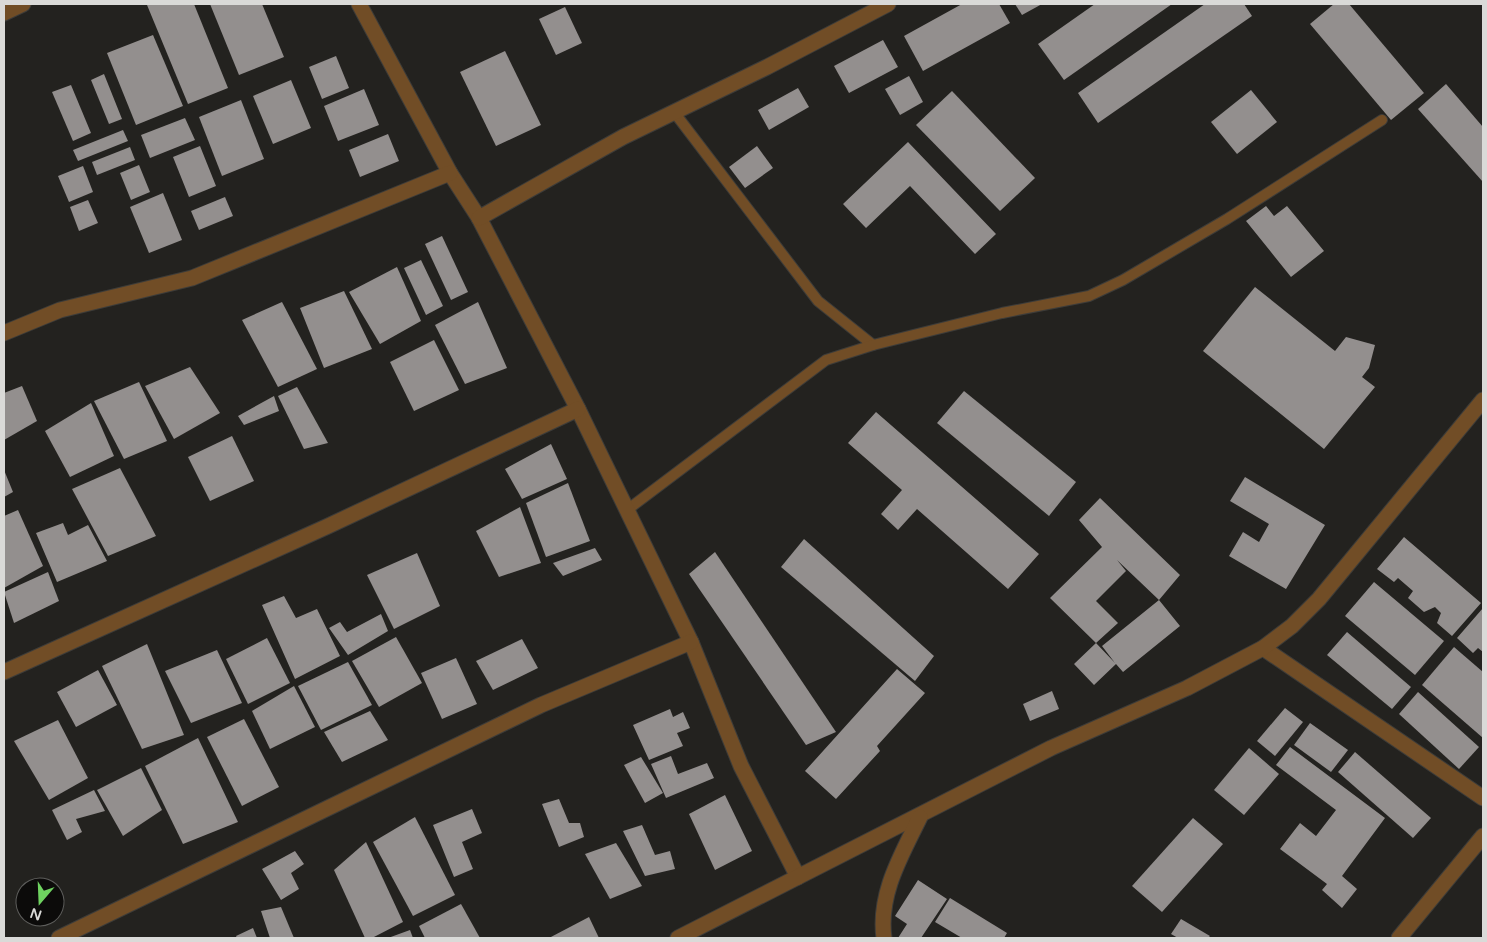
<svg xmlns="http://www.w3.org/2000/svg" width="1487" height="942" font-family="'Varela Round',sans-serif">
	<style>
		.building { fill: #938f8e }
		.lines { fill: none; stroke-linecap: round; stroke-linejoin: round }
		.lane-casing { stroke: #3d3c39; stroke-width: 12 }
		.street-casing { stroke: #3d3c39; stroke-width: 17 }
		.lane { stroke: #714d26; stroke-width: 10 }
		.street { stroke: #714d26; stroke-width: 15 }
	</style>
	<rect width="100%" height="100%" fill="#23221f"/>
	<g class="building">
		<polygon points="194,4 228,88 188,104 147,5"/>
		<polygon points="210,4 262,4 284,57 239,75"/>
		<polygon points="962,4 999,4 1010,23 923,71 904,36"/>
		<polygon points="1015,4 1042,4 1022,15"/>
		<polygon points="1095,4 1172,4 1064,80 1038,44"/>
		<polygon points="1205,4 1244,4 1252,16 1098,123 1078,93"/>
		<polygon points="1334,4 1349,4 1424,93 1391,120 1310,24"/>
		<polygon points="565,7 582,43 556,55 539,19"/>
		<polygon points="153,35 183,106 136,125 107,53"/>
		<polygon points="883,40 898,67 849,93 834,66"/>
		<polygon points="505,51 541,125 496,146 460,72"/>
		<polygon points="336,56 349,88 322,99 309,67"/>
		<polygon points="104,74 122,119 109,124 91,80"/>
		<polygon points="909,76 923,102 900,115 885,89"/>
		<polygon points="291,80 311,128 273,144 253,96"/>
		<polygon points="1446,84 1483,127 1483,182 1418,109"/>
		<polygon points="71,85 91,133 73,141 52,92"/>
		<polygon points="798,88 809,107 769,130 758,110"/>
		<polygon points="364,89 379,125 338,141 324,106"/>
		<polygon points="1251,90 1277,122 1237,154 1211,122"/>
		<polygon points="952,91 1035,178 1000,211 916,125"/>
		<polygon points="241,100 264,159 222,176 199,117"/>
		<polygon points="185,118 195,140 150,158 141,135"/>
		<polygon points="123,130 128,141 78,161 73,150"/>
		<polygon points="388,134 399,161 360,177 349,150"/>
		<polygon points="908,142 996,234 975,254 910,186 866,228 843,204"/>
		<polygon points="200,146 216,186 189,197 173,157"/>
		<polygon points="757,146 773,168 745,188 729,167"/>
		<polygon points="130,147 135,160 97,175 92,162"/>
		<polygon points="139,165 150,192 131,200 120,173"/>
		<polygon points="83,166 93,192 69,202 58,176"/>
		<polygon points="163,193 182,240 149,253 130,207"/>
		<polygon points="225,197 233,216 199,230 191,211"/>
		<polygon points="88,200 98,223 79,231 70,207"/>
		<polygon points="1266,206 1274,216 1287,206 1324,251 1291,277 1246,221"/>
		<polygon points="442,236 468,292 451,300 425,244"/>
		<polygon points="421,260 443,306 426,315 404,268"/>
		<polygon points="397,267 421,321 380,344 349,292"/>
		<polygon points="1255,287 1335,351 1346,337 1375,345 1369,368 1362,377 1375,387 1324,449 1203,351"/>
		<polygon points="344,291 372,349 324,368 300,308"/>
		<polygon points="282,302 317,369 278,387 242,320"/>
		<polygon points="478,302 507,368 465,384 435,325"/>
		<polygon points="434,340 459,390 414,411 390,362"/>
		<polygon points="190,367 220,413 174,439 145,386"/>
		<polygon points="139,382 167,441 124,459 94,401"/>
		<polygon points="22,386 37,421 4,440 4,393"/>
		<polygon points="297,387 328,443 304,449 278,396"/>
		<polygon points="964,391 1076,482 1049,516 937,423"/>
		<polygon points="274,396 279,411 244,425 238,416"/>
		<polygon points="91,403 114,456 70,477 45,431"/>
		<polygon points="876,412 1039,554 1008,589 917,509 898,530 881,514 902,490 848,443"/>
		<polygon points="232,436 254,481 210,501 188,457"/>
		<polygon points="551,444 567,479 522,499 505,469"/>
		<polygon points="120,468 156,536 108,556 72,489"/>
		<polygon points="4,470 13,492 4,497"/>
		<polygon points="1245,477 1325,525 1286,589 1229,556 1243,532 1259,542 1269,524 1230,501"/>
		<polygon points="568,483 590,541 546,557 526,503"/>
		<polygon points="1100,498 1180,575 1159,600 1117,560 1126,571 1096,601 1118,623 1096,643 1050,598 1102,547 1079,520"/>
		<polygon points="520,507 541,563 499,577 476,531"/>
		<polygon points="18,510 43,566 4,588 4,516"/>
		<polygon points="63,523 68,535 88,525 107,561 57,582 36,533"/>
		<polygon points="1404,537 1481,603 1452,636 1437,623 1441,613 1435,607 1424,612 1408,598 1413,591 1398,578 1394,582 1377,569"/>
		<polygon points="804,539 934,656 915,681 781,567"/>
		<polygon points="595,548 602,560 563,576 553,563"/>
		<polygon points="715,552 836,732 806,745 689,574"/>
		<polygon points="417,553 440,606 394,629 367,575"/>
		<polygon points="48,572 59,601 14,623 4,592"/>
		<polygon points="1374,582 1444,641 1415,675 1345,616"/>
		<polygon points="284,596 296,618 317,609 340,656 295,679 262,605"/>
		<polygon points="1159,600 1180,626 1123,672 1116,664 1094,685 1074,664 1096,643 1115,663 1102,646"/>
		<polygon points="1483,608 1483,652 1478,648 1473,653 1457,638"/>
		<polygon points="381,614 388,631 348,655 329,628 340,622 347,632"/>
		<polygon points="1347,632 1411,687 1392,709 1327,655"/>
		<polygon points="396,637 422,683 379,707 352,661"/>
		<polygon points="267,638 290,683 248,704 226,659"/>
		<polygon points="522,639 538,668 493,690 476,661"/>
		<polygon points="147,644 184,735 142,749 102,666"/>
		<polygon points="1454,647 1483,672 1483,738 1422,685"/>
		<polygon points="217,650 242,703 191,723 165,671"/>
		<polygon points="456,658 477,704 442,719 421,673"/>
		<polygon points="348,662 372,705 321,730 298,686"/>
		<polygon points="897,669 925,693 877,746 880,751 836,799 805,771"/>
		<polygon points="98,670 117,705 76,727 57,692"/>
		<polygon points="294,686 315,727 270,749 252,711"/>
		<polygon points="1052,691 1059,709 1030,721 1023,704"/>
		<polygon points="1418,692 1479,747 1459,769 1399,714"/>
		<polygon points="1285,708 1303,722 1275,756 1257,741"/>
		<polygon points="670,709 673,717 683,712 690,728 677,733 683,746 649,760 633,725"/>
		<polygon points="370,711 388,740 342,762 324,732"/>
		<polygon points="244,719 279,787 242,806 207,737"/>
		<polygon points="58,720 88,778 49,800 14,741"/>
		<polygon points="1310,723 1348,750 1331,772 1294,745"/>
		<polygon points="198,738 238,822 183,844 145,766"/>
		<polygon points="1290,747 1385,818 1342,876 1357,889 1342,908 1322,890 1327,884 1280,849 1300,823 1316,836 1336,810 1276,765"/>
		<polygon points="1249,748 1279,774 1244,815 1214,790"/>
		<polygon points="1355,752 1431,818 1413,838 1338,772"/>
		<polygon points="671,756 678,774 707,763 714,778 666,798 651,764"/>
		<polygon points="641,757 663,793 645,803 624,765"/>
		<polygon points="141,768 162,810 123,836 97,790"/>
		<polygon points="94,790 105,811 76,819 82,832 67,840 52,810"/>
		<polygon points="725,795 752,851 715,870 689,814"/>
		<polygon points="559,799 569,823 580,823 584,837 559,847 542,804"/>
		<polygon points="472,809 482,833 462,842 473,869 454,877 433,825"/>
		<polygon points="415,817 455,895 413,916 373,842"/>
		<polygon points="1193,818 1223,844 1162,912 1132,886"/>
		<polygon points="642,825 655,855 670,851 675,869 645,876 623,831"/>
		<polygon points="366,842 403,922 372,938 365,938 334,870"/>
		<polygon points="616,843 642,886 610,899 585,854"/>
		<polygon points="295,851 304,864 291,873 299,889 281,900 262,869"/>
		<polygon points="918,880 947,899 921,938 898,938 907,924 895,916"/>
		<polygon points="950,898 1007,933 1004,938 962,938 935,922"/>
		<polygon points="461,904 480,938 425,938 419,926"/>
		<polygon points="281,907 294,938 270,938 261,911"/>
		<polygon points="589,917 599,938 549,938"/>
		<polygon points="1181,919 1210,936 1208,938 1178,938 1171,934"/>
		<polygon points="253,928 257,938 237,938 236,936"/>
		<polygon points="410,930 413,938 388,938"/>
	</g>
	<g class="lines">
		<g class="lane-casing">
			<g id="lane">
				<polyline points="674,112 818,301 873,345"/>
				<polyline points="627,510 826,360 873,345 1002,313 1089,296 1123,280 1227,219 1382,120"/>
			</g>
		</g>
		<g class="street-casing">
			<g id="street">
				<polyline points="359,4 450,173 479,218 578,409 691,642 741,766 798,877"/>
				<polyline points="4,13 23,4"/>
				<polyline points="479,218 623,137 767,67 888,4"/>
				<polyline points="4,333 60,310 192,278 450,173"/>
				<polyline points="1263,648 1483,798"/>
				<polyline points="4,672 326,527 578,409"/>
				<polyline points="59,938 541,705 691,642"/>
				<polyline points="678,938 1051,748 1187,688 1263,648 1292,626 1319,599 1483,400"/>
				<path d="M884,938C878,894 901,856 920,817"/>
				<polyline points="1399,938 1483,836"/>
			</g>
		</g>
		<use href="#lane" class="lane"/>
		<use href="#street" class="street"/>
	</g>
	<rect width="1487" height="942" fill="none" stroke="#dadad8" stroke-width="10"/>
	<g transform="translate(40 902) rotate(199)"><circle r="24" fill="#0c0b0a" stroke="#5e5e5c"/>
	<path d="M0-4L9 19L0 12L-9 19Z" fill="#6fd360"/>
	<text y="-8" font-size="14" font-weight="bold" text-anchor="middle" fill="#dadad8">N</text>
	</g>
</svg>
